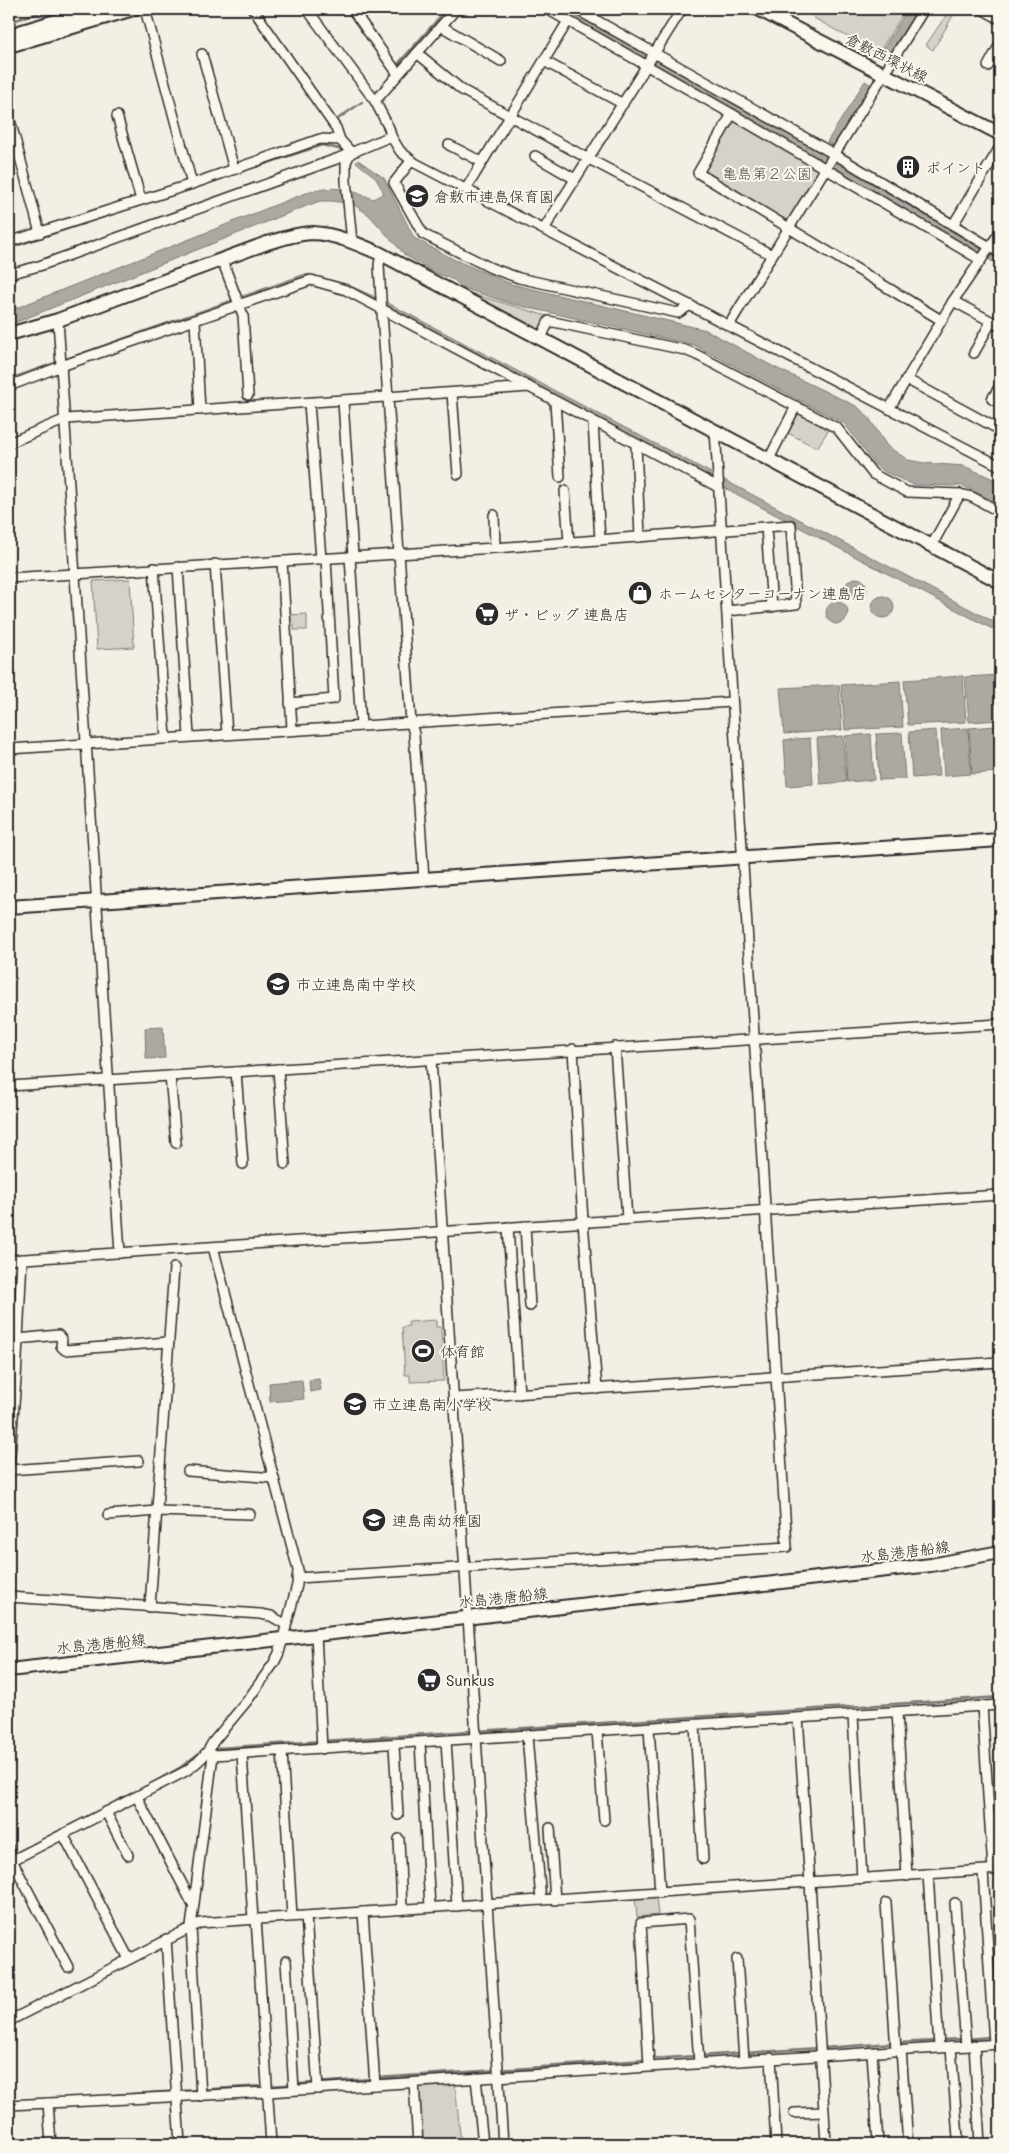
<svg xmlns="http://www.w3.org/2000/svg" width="1009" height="2153" font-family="Mali,'Klee One',sans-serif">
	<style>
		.green { fill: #d5d2c9; stroke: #807e7a }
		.water { fill: #aca9a2; stroke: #787772 }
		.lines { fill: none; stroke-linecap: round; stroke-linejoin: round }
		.stream { stroke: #787772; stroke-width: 2.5 }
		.street-casing { stroke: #2b2b2b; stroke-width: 12 }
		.secondary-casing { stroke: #2b2b2b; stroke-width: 16 }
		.street { stroke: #fbf7ec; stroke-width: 9 }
		.secondary { stroke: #fbf7ec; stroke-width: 12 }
		.labels { text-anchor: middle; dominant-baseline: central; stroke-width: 4; stroke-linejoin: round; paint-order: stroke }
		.street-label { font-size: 15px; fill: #2b2b2b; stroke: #fbf7ec }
		.poi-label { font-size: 15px; fill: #2b2b2b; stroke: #fbf7ec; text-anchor: start }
		.park-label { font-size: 15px; fill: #565552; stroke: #fbf7ec }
	</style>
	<rect width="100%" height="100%" fill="#f3efe4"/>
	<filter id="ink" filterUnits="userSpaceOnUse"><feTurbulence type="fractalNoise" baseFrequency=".02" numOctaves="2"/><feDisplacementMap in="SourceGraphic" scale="10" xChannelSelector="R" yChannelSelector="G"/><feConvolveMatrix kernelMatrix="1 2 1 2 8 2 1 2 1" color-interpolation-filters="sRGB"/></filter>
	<g filter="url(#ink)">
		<g class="green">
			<polygon points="817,9 906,9 878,54 814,18 813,16"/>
			<polygon points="949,11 954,14 933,50 926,45"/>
			<polygon points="736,120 815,166 818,171 790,217 786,220 703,173 733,121"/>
			<polygon points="459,290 547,316 541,328 535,329"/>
			<polygon points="800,413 829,429 817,448 786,432 795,415"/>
			<polygon points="130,579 134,647 97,649 93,581"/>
			<polygon points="307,614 307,630 294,630 294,625 289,625 289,615"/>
			<polygon points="436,1320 436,1327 441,1327 444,1381 410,1382 410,1375 405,1375 402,1327 409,1326 408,1322"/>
			<polygon points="656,1895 658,1915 637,1917 635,1897"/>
			<polygon points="455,2083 461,2144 421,2144 416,2089 419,2086"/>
		</g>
		<g class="water">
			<polygon points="552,9 567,9 827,156 1000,260 1000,266 824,162"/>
			<polygon points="908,9 918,9 888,58 880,54"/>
			<polygon points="865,81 873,86 835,147 827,142"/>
			<path d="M358,160L384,178L414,238L455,260L511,284L706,330L774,367L858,407L869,418L887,446L908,460L924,463L964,466L1000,482V504L963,486L914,485L885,472L875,465L845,424L694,345L512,304L463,288L454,280L433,272L405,255L369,215L353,204L332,201H320L309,205L9,325V311L303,194C333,185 345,187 373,199L383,194V191L375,177L356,162Z"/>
			<polygon points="305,274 346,284 384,301 1000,625 1000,633 721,486 315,279 9,384 9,379 13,377"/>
			<circle cx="856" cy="589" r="11"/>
			<circle cx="883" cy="607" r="11"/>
			<circle cx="837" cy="613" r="11"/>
			<polygon points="1000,675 1000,720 969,722 965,677"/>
			<polygon points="963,676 966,722 908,725 904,680"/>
			<polygon points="900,681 903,727 845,730 841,685"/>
			<polygon points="839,685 842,730 784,734 780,688"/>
			<polygon points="996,726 999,772 972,774 969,728"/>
			<polygon points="968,728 971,774 944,776 941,730"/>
			<polygon points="936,730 939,776 912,778 909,732"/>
			<polygon points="902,733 905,779 879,780 876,734"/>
			<polygon points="871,734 874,780 847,782 845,736"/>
			<polygon points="843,736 846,782 820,784 817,738"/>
			<polygon points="810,738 813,784 787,786 784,740"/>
			<polygon points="163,1027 165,1058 146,1059 145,1028"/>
			<polygon points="319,1379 321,1390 310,1392 309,1380"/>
			<polygon points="302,1380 304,1399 270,1402 269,1383"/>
		</g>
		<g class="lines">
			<g class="stream">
				<polyline points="247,9 275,48"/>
				<polyline points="9,22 52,9"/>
				<polyline points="397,65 447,9"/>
				<polyline points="335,121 362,102"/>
				<polyline points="9,248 322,145 343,150"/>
				<polyline points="478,1731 1000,1697"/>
				<polyline points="219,1748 472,1731"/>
				<polyline points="144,1788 181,1767 202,1751"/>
				<polyline points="12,1855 114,1803"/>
				<polyline points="968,2039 1000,2036"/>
				<polyline points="941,2040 963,2039"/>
				<polyline points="898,2043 935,2041"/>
				<polyline points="823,2048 893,2043"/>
				<polyline points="746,2053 818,2048"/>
				<polyline points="701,2056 741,2053"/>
				<polyline points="651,2059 696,2056"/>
				<polyline points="377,2078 646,2060"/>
				<polyline points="270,2086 372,2079"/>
				<polyline points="115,2095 264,2086"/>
			</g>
			<g class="street-casing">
				<g id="street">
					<polyline points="145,9 192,184"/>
					<polyline points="253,9 336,128 340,140 351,152 346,162 346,181 352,242"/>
					<polyline points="307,9 375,101"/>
					<polyline points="352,9 398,74"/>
					<polyline points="547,9 732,114 981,260"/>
					<polyline points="576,9 834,154 1000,253"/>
					<polyline points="982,9 1000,19"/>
					<polyline points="358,18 364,9"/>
					<polyline points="441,26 501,61"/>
					<polyline points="417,53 462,90 589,159 772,255"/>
					<polyline points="202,54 234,169"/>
					<polyline points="544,61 623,104"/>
					<polyline points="988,66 1000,44"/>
					<polyline points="732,114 698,173 941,320"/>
					<polyline points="9,116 40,233"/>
					<polyline points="117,116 141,200"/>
					<polyline points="391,136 389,128 375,101 456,9"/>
					<polyline points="449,145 482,162"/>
					<polyline points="535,156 575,179"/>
					<polyline points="411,161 394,183 423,234 491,268 519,278 678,313 690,305"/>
					<polyline points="466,189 568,21"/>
					<polyline points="953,225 1000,147"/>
					<polyline points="544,229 682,9"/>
					<polyline points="9,242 192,184 320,139 340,140"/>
					<polyline points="381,254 379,265 381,299 411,723 414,734 424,879"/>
					<polyline points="222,260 243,315 248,395"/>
					<polyline points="9,274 39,266 339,158 391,136 400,151 415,163 1000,466"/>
					<polyline points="953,301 1000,326"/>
					<polyline points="58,320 120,1253"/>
					<polyline points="195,321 200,410"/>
					<polyline points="729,325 924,9"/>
					<polyline points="541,338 549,321 685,350 697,355 837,428 873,474 907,492 960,494 972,497 1000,512"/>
					<polyline points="974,353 991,322"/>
					<polyline points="906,379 1000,430"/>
					<polyline points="9,386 67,364 311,280 346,290 529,387"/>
					<polyline points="1000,386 992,399 1000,403"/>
					<polyline points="452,393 458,474"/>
					<polyline points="343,401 353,556"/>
					<polyline points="555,402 560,477"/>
					<polyline points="309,403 321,559"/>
					<polyline points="889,409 953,301 1000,232"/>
					<polyline points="593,422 600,540"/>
					<polyline points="9,443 66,419 529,387 718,487"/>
					<polyline points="636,445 640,537"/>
					<polyline points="769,459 796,406"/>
					<polyline points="565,491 569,542"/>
					<polyline points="494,515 495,548"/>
					<polyline points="766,527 772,607"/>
					<polyline points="932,545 960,494"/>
					<polyline points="350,557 361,725"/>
					<polyline points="282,561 292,729"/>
					<polyline points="215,564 227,734"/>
					<polyline points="178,567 189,736"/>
					<polyline points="154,568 166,738"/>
					<polyline points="9,578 495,548 791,525 796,604 727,611"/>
					<polyline points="290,703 334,699 326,559"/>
					<polyline points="9,749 732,702"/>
					<polyline points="615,1047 627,1219"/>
					<polyline points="573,1049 583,1222 597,1389"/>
					<polyline points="431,1060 503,2144"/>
					<polyline points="278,1069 285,1164"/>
					<polyline points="236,1072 243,1164"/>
					<polyline points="170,1076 176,1143"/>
					<polyline points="9,1086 1000,1024"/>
					<polyline points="525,1226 530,1306"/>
					<polyline points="508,1227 519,1394"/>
					<polyline points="9,1260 1000,1195"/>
					<polyline points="18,1339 58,1335 62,1340 61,1346 65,1350 169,1342"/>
					<polyline points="454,1398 1000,1362"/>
					<polyline points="9,1468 16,1379 22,1259"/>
					<polyline points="9,1470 139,1461"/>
					<polyline points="188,1471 274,1478"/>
					<polyline points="108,1515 157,1511 250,1514"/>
					<polyline points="297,1578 787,1547 715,430"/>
					<polyline points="9,1597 260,1614 271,1616 285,1624"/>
					<polyline points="150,1607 174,1268"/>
					<polyline points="316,1635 322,1749"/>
					<polyline points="982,1706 993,1870"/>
					<polyline points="897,1712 907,1876"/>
					<polyline points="853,1715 862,1879"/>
					<polyline points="798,1718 810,1883 826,2144"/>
					<polyline points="695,1725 703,1859"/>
					<polyline points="649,1728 660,1893"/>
					<polyline points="597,1731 604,1820"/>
					<polyline points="527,1736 541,1900"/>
					<polyline points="446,1741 457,1906"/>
					<polyline points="420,1743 430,1907"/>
					<polyline points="394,1745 398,1815"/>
					<polyline points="282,1751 292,1916"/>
					<polyline points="242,1754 253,1919"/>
					<polyline points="213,1755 1000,1705"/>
					<polyline points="137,1797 193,1905"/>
					<polyline points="106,1812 128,1855"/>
					<polyline points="550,1828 555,1900"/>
					<polyline points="63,1834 129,1959"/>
					<polyline points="399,1839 402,1909"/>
					<polyline points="9,1849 12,1860 68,1967"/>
					<path d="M9,1862L186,1771C198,1762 207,1755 213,1742L247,1701L274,1663L279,1653L297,1585L298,1570L213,1247"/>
					<polyline points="983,1871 994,2044"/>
					<polyline points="928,1874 939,2047"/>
					<polyline points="886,1903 896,2050"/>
					<polyline points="955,1903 966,2046"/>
					<polyline points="363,1912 375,2085"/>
					<polyline points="306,1916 318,2089"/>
					<polyline points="256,1919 271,2144"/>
					<polyline points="166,1939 180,2144"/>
					<polyline points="737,1959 744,2060"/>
					<polyline points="286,1961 294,2090"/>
					<polyline points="9,2021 200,1923 1000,1869"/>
					<polyline points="974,2045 980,2144"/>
					<polyline points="951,2047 958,2138"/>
					<polyline points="901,2050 908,2144"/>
					<polyline points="872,2052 878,2144"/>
					<polyline points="771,2058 776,2144"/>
					<polyline points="649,2066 641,1923 689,1919 699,2063"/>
					<polyline points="476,2078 483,2144"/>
					<polyline points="414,2083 418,2144"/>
					<polyline points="201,2096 191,1927 213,1755 209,1752"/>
					<polyline points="48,2103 51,2144"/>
					<polyline points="9,2105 268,2092 1000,2044"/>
					<polyline points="794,2113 824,2112"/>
				</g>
			</g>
			<g class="secondary-casing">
				<g id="secondary">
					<polyline points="758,9 1000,134"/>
					<polyline points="9,35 96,9"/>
					<polyline points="9,46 133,9"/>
					<path d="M9,334L58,320L267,243C282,239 298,233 313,233C336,234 360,245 381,254L1000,582"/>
					<polyline points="9,907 1000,840"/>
					<polyline points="9,1670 931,1565 1000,1552"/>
				</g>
			</g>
			<use href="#street" class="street"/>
			<use href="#secondary" class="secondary"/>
		</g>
	</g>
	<defs>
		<g id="building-disc" transform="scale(1.25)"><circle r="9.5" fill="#2b2b2b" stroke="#fbf7ec"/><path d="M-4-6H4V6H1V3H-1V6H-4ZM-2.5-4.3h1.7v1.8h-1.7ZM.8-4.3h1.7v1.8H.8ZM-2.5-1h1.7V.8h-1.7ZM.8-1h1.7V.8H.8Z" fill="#fff"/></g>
		<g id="school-disc" transform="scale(1.25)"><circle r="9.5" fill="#2b2b2b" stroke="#fbf7ec"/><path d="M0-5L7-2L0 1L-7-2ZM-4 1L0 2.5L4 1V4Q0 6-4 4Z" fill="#fff"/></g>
		<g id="shop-disc" transform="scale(1.25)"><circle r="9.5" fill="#2b2b2b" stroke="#fbf7ec"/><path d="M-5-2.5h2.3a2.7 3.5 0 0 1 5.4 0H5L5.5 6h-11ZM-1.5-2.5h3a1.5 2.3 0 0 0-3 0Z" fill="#fff"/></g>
		<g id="supermarket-disc" transform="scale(1.25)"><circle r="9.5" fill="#2b2b2b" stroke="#fbf7ec"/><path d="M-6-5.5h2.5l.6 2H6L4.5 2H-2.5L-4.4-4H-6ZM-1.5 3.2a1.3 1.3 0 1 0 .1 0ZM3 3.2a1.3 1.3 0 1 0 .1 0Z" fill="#fff"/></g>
		<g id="stadium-disc" transform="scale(1.25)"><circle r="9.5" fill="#2b2b2b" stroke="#fbf7ec"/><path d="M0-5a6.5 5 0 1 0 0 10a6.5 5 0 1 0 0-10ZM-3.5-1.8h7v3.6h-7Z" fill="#fff"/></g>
	</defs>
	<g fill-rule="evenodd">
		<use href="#building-disc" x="908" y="167"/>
		<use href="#school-disc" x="417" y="196"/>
		<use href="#shop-disc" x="640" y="593"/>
		<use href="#supermarket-disc" x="487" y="614"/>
		<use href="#school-disc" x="278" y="984"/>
		<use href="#stadium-disc" x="423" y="1351"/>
		<use href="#school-disc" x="355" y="1404"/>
		<use href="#school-disc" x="374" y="1520"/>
		<use href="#supermarket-disc" x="429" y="1680"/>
	</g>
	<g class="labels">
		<g class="street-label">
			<text transform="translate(887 57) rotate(27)">倉敷西環状線</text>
			<text transform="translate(905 1551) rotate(-7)">水島港唐船線</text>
			<text transform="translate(503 1597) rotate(-6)">水島港唐船線</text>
			<text transform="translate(101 1643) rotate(-6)">水島港唐船線</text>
		</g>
		<g class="poi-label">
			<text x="926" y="167">ポイント</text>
			<text x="434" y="196">倉敷市連島保育園</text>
			<text x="658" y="593">ホームセンターコーナン連島店</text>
			<text x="504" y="614">ザ・ビッグ 連島店</text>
			<text x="296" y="984">市立連島南中学校</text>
			<text x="440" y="1351">体育館</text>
			<text x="372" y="1404">市立連島南小学校</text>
			<text x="392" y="1520">連島南幼稚園</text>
			<text x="446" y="1680">Sunkus</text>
		</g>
		<g class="park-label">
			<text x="767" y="173">亀島第２公園</text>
		</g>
	</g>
	<rect width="1009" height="2153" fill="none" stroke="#fbf7ec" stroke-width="30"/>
	<rect x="15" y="15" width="979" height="2123" fill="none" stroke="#2b2b2b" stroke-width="2" filter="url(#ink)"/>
</svg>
